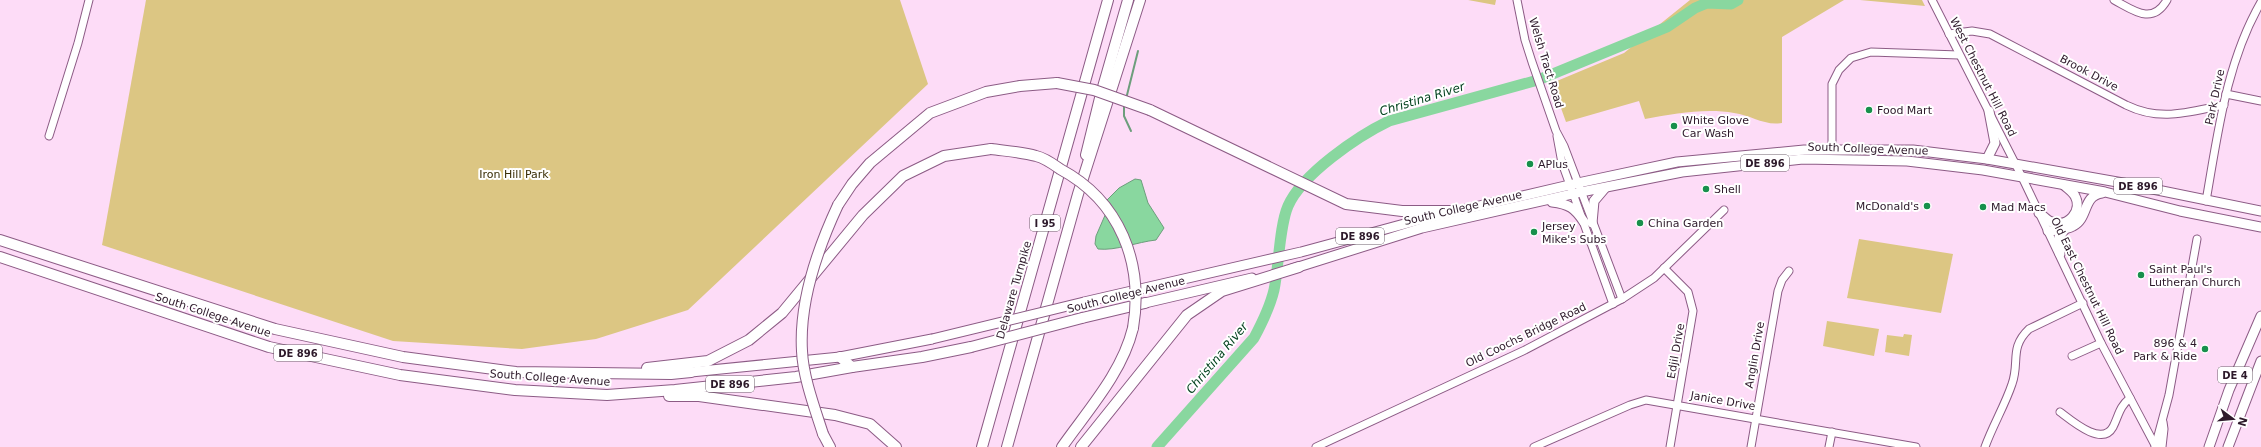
<svg xmlns="http://www.w3.org/2000/svg" width="2261" height="447" font-family="'DejaVu Sans',sans-serif">
	<style>
		.green { fill: #dcc683 }
		.water { fill: #89d79f; stroke: #6d9e7c }
		.lines { fill: none; stroke-linecap: round; stroke-linejoin: round }
		.stream { stroke: #6d9e7c; stroke-width: 2 }
		.river { stroke: #89d79f; stroke-width: 11 }
		.minor-casing { stroke: #8c5b85; stroke-width: 9 }
		.major-casing { stroke: #8c5b85; stroke-width: 11 }
		.highway-casing { stroke: #8c5b85; stroke-width: 12 }
		.minor { stroke: #fff; stroke-width: 7 }
		.major { stroke: #fff; stroke-width: 9 }
		.highway { stroke: #fff; stroke-width: 10 }
		.major-bridge-casing { stroke: #8c5b85; stroke-width: 11; stroke-linecap: butt }
		.highway-bridge-casing { stroke: #8c5b85; stroke-width: 12; stroke-linecap: butt }
		.major-bridge { stroke: #fff; stroke-width: 9 }
		.highway-bridge { stroke: #fff; stroke-width: 10 }
		.poi-dot { fill: #17904c; stroke: #fff; stroke-width: 1.5 }
		.labels { text-anchor: middle; dominant-baseline: central; stroke-width: 4; stroke-linejoin: round; paint-order: stroke }
		.shield { fill: #fff; stroke: #6c5e6a; stroke-width: 1 }
		.shield-label { font-size: 10px; font-weight: bold; fill: #2d192a }
		.street-label { font-size: 11px; fill: #2d192a; stroke: #fff }
		.poi-label { font-size: 11px; fill: #2d192a; stroke: #fff; text-anchor: start }
		.park-label { font-size: 11px; fill: #382c05; stroke: #fff }
		.water-label { font-size: 12px; font-style: italic; fill: #054320; stroke: #fff }
	</style>
	<rect width="100%" height="100%" fill="#fddcf7"/>
	<g class="green">
		<polygon points="146,0 900,0 928,84 688,310 596,339 522,349 393,341 102,245"/>
		<polygon points="1468,0 1496,0 1495,5"/>
		<path d="M1690,0H1844L1782,37V123C1764,126 1751,115 1734,113C1704,108 1675,114 1645,119L1639,101L1566,122L1552,83L1624,53Z"/>
		<polygon points="1860,0 1922,0 1925,6"/>
		<polygon points="1859,239 1953,254 1941,313 1847,298"/>
		<polygon points="1827,321 1879,329 1874,356 1823,346"/>
		<polygon points="1904,334 1912,335 1909,356 1885,352 1887,335 1903,337"/>
	</g>
	<path class="water" d="M1135,179L1141,180L1148,203L1164,228L1156,240C1137,242 1116,251 1098,249L1095,244L1096,236L1106,213L1107,200L1119,188Z"/>
	<g class="lines">
		<g class="stream">
			<polyline points="1126,99 1138,51"/>
			<polyline points="1124,105 1124,116 1131,131"/>
		</g>
		<path class="river" d="M1157,447L1254,338C1262,323 1270,307 1274,290C1279,267 1279,227 1288,206C1302,174 1358,136 1389,121L1538,80L1667,27L1695,8L1707,3L1731,4L1738,0"/>
		<g class="minor-casing">
			<g id="minor">
				<polyline points="1517,0 1525,40 1532,62 1556,131 1564,146 1622,299"/>
				<polyline points="1932,0 2022,177 2101,343 2156,447"/>
				<path d="M2114,0C2133,10 2152,26 2167,0"/>
				<path d="M1949,34L1972,31L1990,34L2126,105C2161,122 2188,112 2224,105"/>
				<polyline points="2226,94 2261,101"/>
				<polyline points="49,136 78,43 89,0"/>
				<polyline points="1557,136 1562,163 1613,304"/>
				<polyline points="1832,149 1832,84 1839,70 1851,58 1871,52 1959,55"/>
				<path d="M2206,201C2218,133 2226,63 2261,2"/>
				<polyline points="1664,268 1688,292 1693,311 1670,447"/>
				<polyline points="2072,356 2101,343"/>
				<path d="M2060,412C2072,421 2102,447 2113,427C2119,415 2119,407 2130,398"/>
				<polyline points="1316,447 1525,350 1622,299 1654,278 1724,210"/>
				<polyline points="1534,447 1630,405 1646,400 1916,447"/>
				<polyline points="1751,447 1778,291 1782,280 1789,271"/>
				<polyline points="1829,447 1832,432"/>
				<path d="M1985,447C1993,425 2005,405 2012,384C2020,362 2009,348 2029,329L2083,303"/>
				<polyline points="2155,447 2169,395 2197,239"/>
				<polyline points="2162,447 2164,429 2163,422"/>
			</g>
		</g>
		<g class="major-casing">
			<g id="major">
				<polyline points="1987,159 1995,143 1989,111"/>
				<path d="M1552,202C1569,204 1575,208 1584,222"/>
				<path d="M2039,213C2043,215 2047,221 2052,222C2068,228 2083,211 2075,196C2073,192 2067,188 2064,185"/>
				<polyline points="1592,223 1594,201 1605,188"/>
				<path d="M2048,231C2056,230 2066,230 2073,226C2089,218 2082,196 2102,193"/>
				<polyline points="2060,254 2059,237 2065,229"/>
				<polyline points="1292,269 1422,228 1581,192 1682,172 1803,159 1907,161 1983,170 2105,192 2180,211 2261,227"/>
				<polyline points="1084,302 1301,252 1419,220 1578,183 1677,162 1804,150 1913,150 1987,159 2123,183 2261,211"/>
				<polyline points="1145,303 1252,278"/>
				<polyline points="691,372 840,357 932,339"/>
				<polyline points="2209,447 2229,390 2261,316"/>
				<polyline points="2228,447 2261,361"/>
			</g>
		</g>
		<g class="highway-casing">
			<g id="highway">
				<polyline points="1150,110 1346,204 1402,211 1458,211"/>
				<polyline points="1086,155 1101,94 1128,0"/>
				<polyline points="838,205 852,184 870,163 930,113 986,92 1020,86 1057,83"/>
				<polyline points="0,240 275,329 403,357 516,372 671,374 691,372"/>
				<polyline points="0,257 269,347 400,375 515,390 607,395 675,390 796,377 852,367 922,357 971,347"/>
				<polyline points="1082,318 1145,303"/>
				<polyline points="840,357 852,367"/>
				<polyline points="647,368 708,361 749,340 782,313 863,215 903,176 944,156 991,149"/>
				<polyline points="669,396 699,396 835,415 870,424 896,447"/>
				<polyline points="823,434 830,447"/>
				<polyline points="982,447 1108,0"/>
				<polyline points="1007,447 1078,194 1140,0"/>
				<path d="M1062,447C1088,410 1122,373 1133,328"/>
				<polyline points="1081,447 1187,315 1222,291 1299,267"/>
			</g>
		</g>
		<use href="#minor" class="minor"/>
		<use href="#major" class="major"/>
		<use href="#highway" class="highway"/>
		<g class="major-bridge-casing">
			<polyline id="major-bridge" points="932,339 1084,302"/>
		</g>
		<g class="highway-bridge-casing">
			<g id="highway-bridge">
				<polyline points="1057,83 1094,90 1150,110"/>
				<path d="M991,149C1006,151 1022,152 1036,156C1045,158 1053,164 1060,169C1120,201 1144,263 1133,328"/>
				<polyline points="971,347 1082,318"/>
				<path d="M823,434C815,409 803,377 802,351C799,301 817,250 838,205"/>
			</g>
		</g>
		<use href="#major-bridge" class="major-bridge"/>
		<use href="#highway-bridge" class="highway-bridge"/>
	</g>
	<g class="poi-dot">
		<circle cx="1869" cy="110" r="4"/>
		<circle cx="1674" cy="126" r="4"/>
		<circle cx="1530" cy="164" r="4"/>
		<circle cx="1706" cy="189" r="4"/>
		<circle cx="1927" cy="206" r="4"/>
		<circle cx="1983" cy="207" r="4"/>
		<circle cx="1640" cy="223" r="4"/>
		<circle cx="1534" cy="232" r="4"/>
		<circle cx="2141" cy="275" r="4"/>
		<circle cx="2205" cy="349" r="4"/>
	</g>
	<g class="labels">
		<g class="shield">
			<rect x="1741" y="155" width="48" height="16" rx="3"/>
			<rect x="2114" y="178" width="48" height="16" rx="3"/>
			<rect x="1030" y="215" width="30" height="16" rx="3"/>
			<rect x="1336" y="228" width="48" height="16" rx="3"/>
			<rect x="274" y="345" width="48" height="16" rx="3"/>
			<rect x="2218" y="367" width="34" height="16" rx="3"/>
			<rect x="706" y="376" width="48" height="16" rx="3"/>
		</g>
		<g class="shield-label">
			<text x="1765" y="163">DE 896</text>
			<text x="2138" y="186">DE 896</text>
			<text x="1045" y="223">I 95</text>
			<text x="1360" y="236">DE 896</text>
			<text x="298" y="353">DE 896</text>
			<text x="2235" y="375">DE 4</text>
			<text x="730" y="384">DE 896</text>
		</g>
		<g class="street-label">
			<text transform="translate(1546 63) rotate(73)">Welsh Tract Road</text>
			<text transform="translate(2089 73) rotate(28)">Brook Drive</text>
			<text transform="translate(1983 77) rotate(63)">West Chestnut Hill Road</text>
			<text transform="translate(2215 97) rotate(-78)">Park Drive</text>
			<text transform="translate(1868 149) rotate(2)">South College Avenue</text>
			<text transform="translate(1463 208) rotate(-13)">South College Avenue</text>
			<text transform="translate(2087 286) rotate(64)">Old East Chestnut Hill Road</text>
			<text transform="translate(1014 290) rotate(-74)">Delaware Turnpike</text>
			<text transform="translate(1126 295) rotate(-14)">South College Avenue</text>
			<text transform="translate(213 315) rotate(18)">South College Avenue</text>
			<text transform="translate(1526 335) rotate(-26)">Old Coochs Bridge Road</text>
			<text transform="translate(1676 351) rotate(-80)">Edjil Drive</text>
			<text transform="translate(1755 355) rotate(-80)">Anglin Drive</text>
			<text transform="translate(550 378) rotate(4)">South College Avenue</text>
			<text transform="translate(1723 401) rotate(10)">Janice Drive</text>
		</g>
		<g class="poi-label">
			<text x="1877" y="110">Food Mart</text>
			<text x="1682" y="120">White Glove<tspan x="1682" dy="13">Car Wash</tspan></text>
			<text x="1538" y="164">APlus</text>
			<text x="1714" y="189">Shell</text>
			<text x="1919" y="206" text-anchor="end">McDonald's</text>
			<text x="1991" y="207">Mad Macs</text>
			<text x="1648" y="223">China Garden</text>
			<text x="1542" y="226">Jersey<tspan x="1542" dy="13">Mike's Subs</tspan></text>
			<text x="2149" y="269">Saint Paul's<tspan x="2149" dy="13">Lutheran Church</tspan></text>
			<text x="2197" y="343" text-anchor="end">896 &amp; 4<tspan x="2197" dy="13">Park &amp; Ride</tspan></text>
		</g>
		<g class="park-label">
			<text x="514" y="174">Iron Hill Park</text>
		</g>
		<g class="water-label">
			<text transform="translate(1422 99) rotate(-17)">Christina River</text>
			<text transform="translate(1217 358) rotate(-50)">Christina River</text>
		</g>
	</g>
	<g transform="translate(2233 419) rotate(106)" stroke="#ffffff" stroke-width="3" paint-order="stroke">
	<path d="M0-3L7 15L0 10L-7 15Z" fill="#2d192a"/>
	<text y="-6" font-size="11" font-weight="bold" text-anchor="middle" fill="#2d192a">N</text>
	</g>
</svg>
